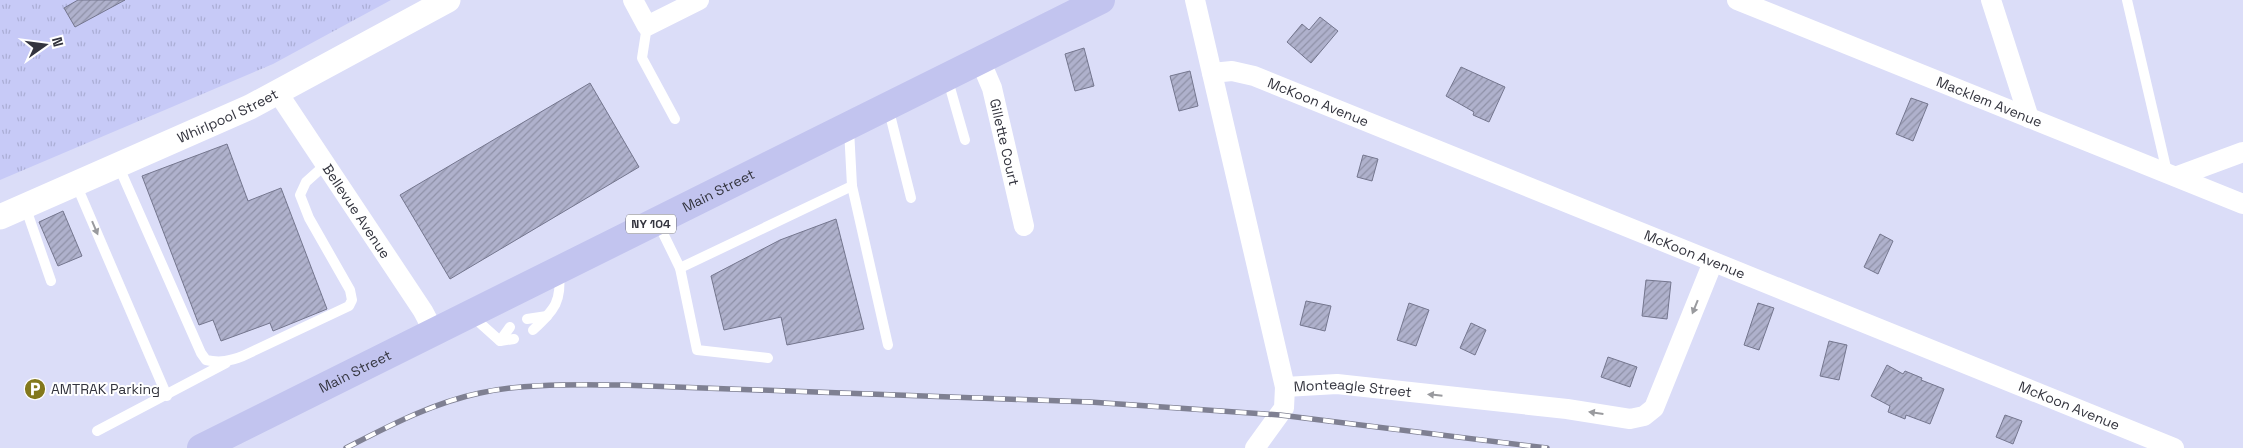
<svg xmlns="http://www.w3.org/2000/svg" width="2243" height="448" font-family="'Space Grotesk',sans-serif">
	<style>
		.park { fill: url(#park-tufts) }
		.building { fill: url(#building-hatch); stroke: #74768e }
		.lines { fill: none; stroke-linecap: round; stroke-linejoin: round }
		.service { stroke: #fff; stroke-width: 10 }
		.minor { stroke: #fff; stroke-width: 20 }
		.tertiary { stroke: #fff; stroke-width: 25 }
		.primary { stroke: #c2c4ef; stroke-width: 28 }
		.rail-casing { stroke: #7f8092; stroke-width: 5.5 }
		.rail { stroke: #fff; stroke-width: 4; stroke-dasharray: 11; stroke-linecap: butt }
		.oneway { fill: #999a9e }
		.labels { text-anchor: middle; dominant-baseline: central; stroke-width: 4; stroke-linejoin: round; paint-order: stroke }
		.shield { fill: #fff; stroke: #707178; stroke-width: 1 }
		.shield-label { font-size: 12px; font-weight: bold; fill: #33343e }
		.street-label { font-size: 14px; fill: #33343e; stroke: #fff }
		.poi-label { font-size: 14px; fill: #33343e; stroke: #fff; text-anchor: start }
	</style>
	<defs>
		<pattern id="park-tufts" width="24" height="20" patternUnits="userSpaceOnUse" patternTransform="scale(1.25)"><rect width="24" height="20" fill="#c7caf7"/><path d="M3 7l-1-3M5 7V3M7 7l1-3M15 17l-1-3M17 17v-4M19 17l1-3" fill="none" stroke="#abaed5"/></pattern>
		<pattern id="building-hatch" width="6" height="6" patternUnits="userSpaceOnUse" patternTransform="scale(1.25)"><rect width="6" height="6" fill="#afb1cc"/><path d="M-1 1l2-2M0 6l6-6M5 7l2-2" fill="none" stroke="#8f91a7"/></pattern>
	</defs>
	<rect width="100%" height="100%" fill="#dbddf8"/>
	<polygon class="park" points="0,0 391,0 273,64 0,180"/>
	<g class="building">
		<polygon points="78,0 125,0 75,27 64,8"/>
		<polygon points="1320,17 1338,31 1311,63 1287,42 1302,24 1309,30"/>
		<polygon points="1084,48 1094,86 1075,91 1065,54"/>
		<polygon points="1461,67 1505,87 1489,122 1473,115 1474,112 1446,96"/>
		<polygon points="1190,71 1198,106 1179,111 1170,76"/>
		<polygon points="590,83 639,167 450,279 400,195"/>
		<polygon points="1911,98 1928,104 1913,141 1896,134"/>
		<polygon points="227,144 248,201 281,188 327,309 273,331 270,323 221,341 213,320 199,325 142,176"/>
		<polygon points="1363,155 1378,159 1372,181 1357,177"/>
		<polygon points="63,211 82,256 58,266 39,222"/>
		<polygon points="836,219 864,329 787,345 781,317 724,330 711,276 780,240"/>
		<polygon points="1880,234 1893,241 1878,274 1864,267"/>
		<polygon points="1646,280 1671,282 1667,319 1642,316"/>
		<polygon points="1306,301 1331,306 1325,331 1300,325"/>
		<polygon points="1409,303 1429,310 1416,346 1397,340"/>
		<polygon points="1758,303 1774,308 1759,350 1744,345"/>
		<polygon points="1471,323 1486,330 1475,355 1460,348"/>
		<polygon points="1829,341 1847,345 1839,380 1820,376"/>
		<polygon points="1608,357 1637,367 1630,387 1601,377"/>
		<polygon points="1887,365 1903,374 1905,371 1922,378 1921,380 1944,389 1930,424 1906,415 1905,419 1888,412 1890,406 1871,396"/>
		<polygon points="2005,415 2022,421 2013,444 1996,437"/>
	</g>
	<g class="lines">
		<g class="service">
			<polyline points="2127,0 2167,172"/>
			<polyline points="647,26 642,58 675,119"/>
			<polyline points="947,77 965,140"/>
			<polyline points="888,107 911,198"/>
			<path d="M118,165L201,353L206,360C220,363 230,361 243,356L349,306L352,300L350,290L309,218L300,195L306,182L325,165"/>
			<polyline points="76,184 167,396"/>
			<polyline points="852,186 888,345"/>
			<polyline points="25,206 51,281"/>
			<polyline points="658,223 680,268 852,186 849,129"/>
			<polyline points="680,268 697,350 768,358"/>
			<polyline points="471,315 500,341 514,339"/>
			<polyline points="527,319 547,316"/>
			<path d="M533,330C555,309 562,302 559,271"/>
			<polyline points="500,341 510,327"/>
			<polyline points="97,431 226,363"/>
		</g>
		<g class="minor">
			<polyline points="633,0 647,26 699,0"/>
			<polyline points="1195,0 1285,387 1284,408 1255,448"/>
			<path id="s1" d="M1737,0L2243,204"/>
			<polyline points="1991,0 2029,118"/>
			<path id="s2" d="M980,60L992,88L1024,226"/>
			<path id="s3" d="M1212,73L1232,71L1254,76L2174,448"/>
			<path id="s4" d="M278,93L423,311L434,332"/>
			<polyline points="2178,176 2243,152"/>
			<path id="s5" d="M1285,387L1337,384L1567,409L1630,419L1644,416L1654,408L1713,262"/>
		</g>
		<path class="tertiary" id="s6" d="M0,217L250,107L448,0"/>
		<path class="primary" id="s7" d="M201,448L1101,0"/>
		<g class="rail-casing">
			<path id="rail" d="M346,448C389,426 432,403 480,393C526,383 575,385 622,385L1090,402L1280,415L1547,448"/>
		</g>
		<use href="#rail" class="rail"/>
	</g>
	<defs><path id="oneway-solid" d="M-6-.8H1V-3.2L6.5 0L1 3.2V.8H-6Z" transform="scale(1.25)"/></defs>
	<g class="oneway">
		<use href="#oneway-solid" transform="translate(95 228) rotate(67)"/>
		<use href="#oneway-solid" transform="translate(1695 307) rotate(112)"/>
		<use href="#oneway-solid" transform="translate(1435 395) rotate(-174)"/>
		<use href="#oneway-solid" transform="translate(1596 413) rotate(-172)"/>
	</g>
	<defs>
		<g id="parking-disc" transform="scale(1.125)"><circle r="9.5" fill="#83781c" stroke="#fff"/><path d="M-3.5-5.5H1a3.5 3.5 0 0 1 0 7H-1V5.5H-3.5ZM-1-3.4V-.6H.8a1.4 1.4 0 0 0 0-2.8Z" fill="#fff"/></g>
	</defs>
	<g fill-rule="evenodd">
		<use href="#parking-disc" x="35" y="389"/>
	</g>
	<g class="labels">
		<rect class="shield" x="626" y="214.5" width="50" height="19" rx="4"/>
		<g class="shield-label">
			<text x="651" y="224">NY 104</text>
		</g>
		<g class="street-label">
			<text stroke="none"><textPath href="#s3" startOffset="112">McKoon Avenue</textPath></text>
			<text stroke="none"><textPath href="#s1" startOffset="272">Macklem Avenue</textPath></text>
			<text stroke="none"><textPath href="#s6" startOffset="249">Whirlpool Street</textPath></text>
			<text stroke="none"><textPath href="#s2" startOffset="86">Gillette Court</textPath></text>
			<text stroke="none"><textPath href="#s7" startOffset="578">Main Street</textPath></text>
			<text stroke="none"><textPath href="#s4" startOffset="142">Bellevue Avenue</textPath></text>
			<text stroke="none"><textPath href="#s3" startOffset="518">McKoon Avenue</textPath></text>
			<text stroke="none"><textPath href="#s7" startOffset="172">Main Street</textPath></text>
			<text stroke="none"><textPath href="#s5" startOffset="68">Monteagle Street</textPath></text>
			<text stroke="none"><textPath href="#s3" startOffset="922">McKoon Avenue</textPath></text>
		</g>
		<g class="poi-label">
			<text x="51" y="389">AMTRAK Parking</text>
		</g>
	</g>
	<g transform="translate(45 45) rotate(76)" stroke="#ffffff" stroke-width="4" paint-order="stroke">
	<path d="M0-4L9 19L0 12L-9 19Z" fill="#33343e"/>
	<text y="-8" font-size="14" font-weight="bold" text-anchor="middle" fill="#33343e">N</text>
	</g>
</svg>
